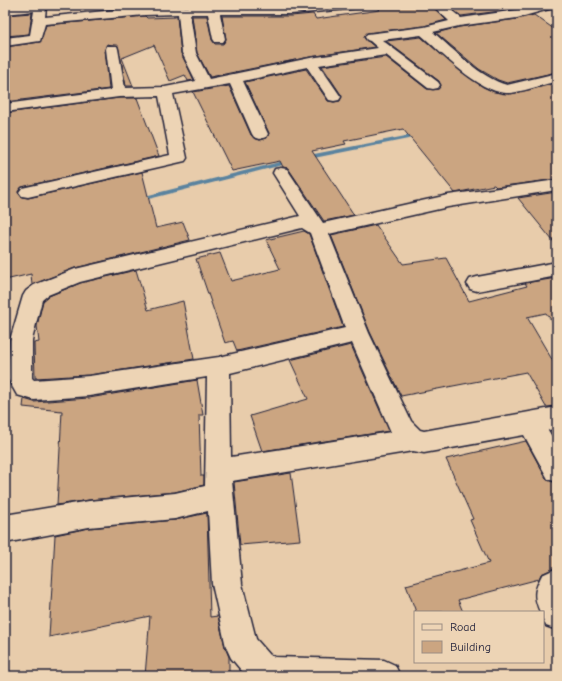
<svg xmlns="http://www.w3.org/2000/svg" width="562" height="681" font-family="'Comic Neue',sans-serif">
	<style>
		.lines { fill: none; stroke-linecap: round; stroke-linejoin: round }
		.stream { fill: #5a839f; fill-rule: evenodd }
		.building { fill: #cba581; stroke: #22223b }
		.minor-casing { stroke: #22223b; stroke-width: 3 }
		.minor { fill: #edd4b5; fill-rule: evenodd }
	</style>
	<rect width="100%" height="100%" fill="#e8ccab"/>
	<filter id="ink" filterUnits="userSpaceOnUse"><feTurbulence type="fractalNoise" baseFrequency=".025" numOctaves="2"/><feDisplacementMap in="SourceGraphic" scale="8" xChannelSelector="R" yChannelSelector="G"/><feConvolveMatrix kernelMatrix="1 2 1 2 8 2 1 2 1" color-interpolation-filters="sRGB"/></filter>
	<g filter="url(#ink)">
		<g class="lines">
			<g class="stream">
				<polygon points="421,133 424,135 423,136 304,160 301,158 304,156"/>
				<polygon points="292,159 294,160 294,162 137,202 133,200 137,198"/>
			</g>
		</g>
		<g class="building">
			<polygon points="375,5 431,5 446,20 424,26 367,33 364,38 375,47 310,57 210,77 197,53 192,16 207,16 212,40 215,44 223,44 226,39 222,16 291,16 313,14 316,19 380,10"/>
			<polygon points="447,5 501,5 508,10 461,16"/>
			<polygon points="32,13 29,34 5,36 5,15"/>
			<polygon points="534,15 557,31 557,72 507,83 498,80 479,69 436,33 459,27 517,19"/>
			<polygon points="145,16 147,18 177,17 181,53 194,80 188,81 185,75 170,81 154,45 122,58 133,86 126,86 118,46 107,44 105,49 109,89 5,102 5,47 40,42 46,25"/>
			<polygon points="421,37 460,71 483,87 494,92 511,94 557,83 557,179 496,187 494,185 455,193 403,129 344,141 346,144 312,151 354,215 324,221 288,168 283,167 280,161 232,171 193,92 229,86 251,135 254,138 260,140 267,138 269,133 245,82 306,69 328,101 334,102 340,101 342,96 322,66 386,57 427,89 438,89 441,86 439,81 386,41"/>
			<polygon points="119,98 137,98 159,156 22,187 18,193 22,197 28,198 142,172 156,228 183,222 190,240 75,268 32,285 31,274 5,280 5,113"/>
			<polygon points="557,192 557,246 518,198"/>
			<polygon points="376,225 403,264 446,258 469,301 527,286 525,283 557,278 557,328 546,313 527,317 557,368 557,406 546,407 526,372 401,396 370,332 331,235"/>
			<polygon points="304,231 309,234 343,327 237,351 233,341 225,343 196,259 220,253 231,281 280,269 266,240"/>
			<polygon points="136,270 148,310 183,301 194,359 89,375 35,378 34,343 39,342 37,326 43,301 49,296 80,283"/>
			<polygon points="351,345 389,431 262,451 250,416 308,399 290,360"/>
			<polygon points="197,380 203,415 199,415 201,476 204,476 204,485 175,492 89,500 57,505 62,411 23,407 24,399 34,402 89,398"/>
			<polygon points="526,441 547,480 557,483 557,567 541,574 539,579 458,600 463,612 416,612 406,585 489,563 470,520 473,519 446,459"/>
			<polygon points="291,473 300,540 240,545 234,482"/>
			<polygon points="207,513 210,617 218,616 225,647 229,657 229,676 145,676 150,616 49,637 55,535 89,528 175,520"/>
		</g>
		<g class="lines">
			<g class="minor-casing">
				<g id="minor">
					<path d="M22,5H44L46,7L45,17L145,7L366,5L364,7L360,8L291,14H220L225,39L223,42H215L213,39L208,14H190L196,53L209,79L310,58L378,48L370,41L367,40L365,37L367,34L424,27L449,21L432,5H445L461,18L517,10L538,5H557L556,7L517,18L459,26L433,32C454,50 481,78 507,85L557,73V81C546,84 516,94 506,93C477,91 442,53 421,35L382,40L438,82L440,85L438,88L433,89L428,88L386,55L319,65L341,97L339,100L334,101L329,100L307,67L243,81L268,134L266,137L260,139L254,137L252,134L230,84L173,94L187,158L185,161L28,197L22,196L19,192L22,188L170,155L159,96L119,97L5,112V104L111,90L106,49L107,46H117L118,49L125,88L165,87L196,81L182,53L178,14L145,15L45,24L40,41L5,46V38L30,35L34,11L5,14V6Z"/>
					<path d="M281,168L287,169L323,223L448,195L557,180V190L448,207L329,234L369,333L411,421L420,430L424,431L557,407V429L548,430L557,445V482L548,479L524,435L424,453L413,451L232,481L242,584L256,639L270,655L275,657L384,660L395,665L400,676H246L231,658L226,647L212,584L208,511L175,519L89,527L5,543V515L89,501L175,493L205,486L207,377L89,396L34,400L17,395L8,379L10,340L23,296L26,291L34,285L75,269L300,216L273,173L275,169ZM302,228L310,233L345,328L219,357L89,376L34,380L32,378V340L42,300L48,295L80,282ZM352,343L391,432L231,457L230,373Z"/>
					<polygon points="557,262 557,276 477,291 470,289 467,284 470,279 477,277"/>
					<path d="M557,568V630L546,626L543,619V612H540C533,595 534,591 542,575Z"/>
				</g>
			</g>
			<use href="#minor" class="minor"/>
		</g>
	</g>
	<rect width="562" height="681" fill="none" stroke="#edd4b5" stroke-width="20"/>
	<rect x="10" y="10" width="542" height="661" fill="none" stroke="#22223b" stroke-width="1.5" filter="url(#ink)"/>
	<rect x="414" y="611" width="130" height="52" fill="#edd4b5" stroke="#9c8d84"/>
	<rect x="422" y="624" width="20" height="6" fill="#edd4b5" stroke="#9c8d84"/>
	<text x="450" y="631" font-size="12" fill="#22223b">Road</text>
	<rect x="422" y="641" width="20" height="12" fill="#cba581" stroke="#9c8d84"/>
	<text x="450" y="651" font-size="12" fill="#22223b">Building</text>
</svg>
